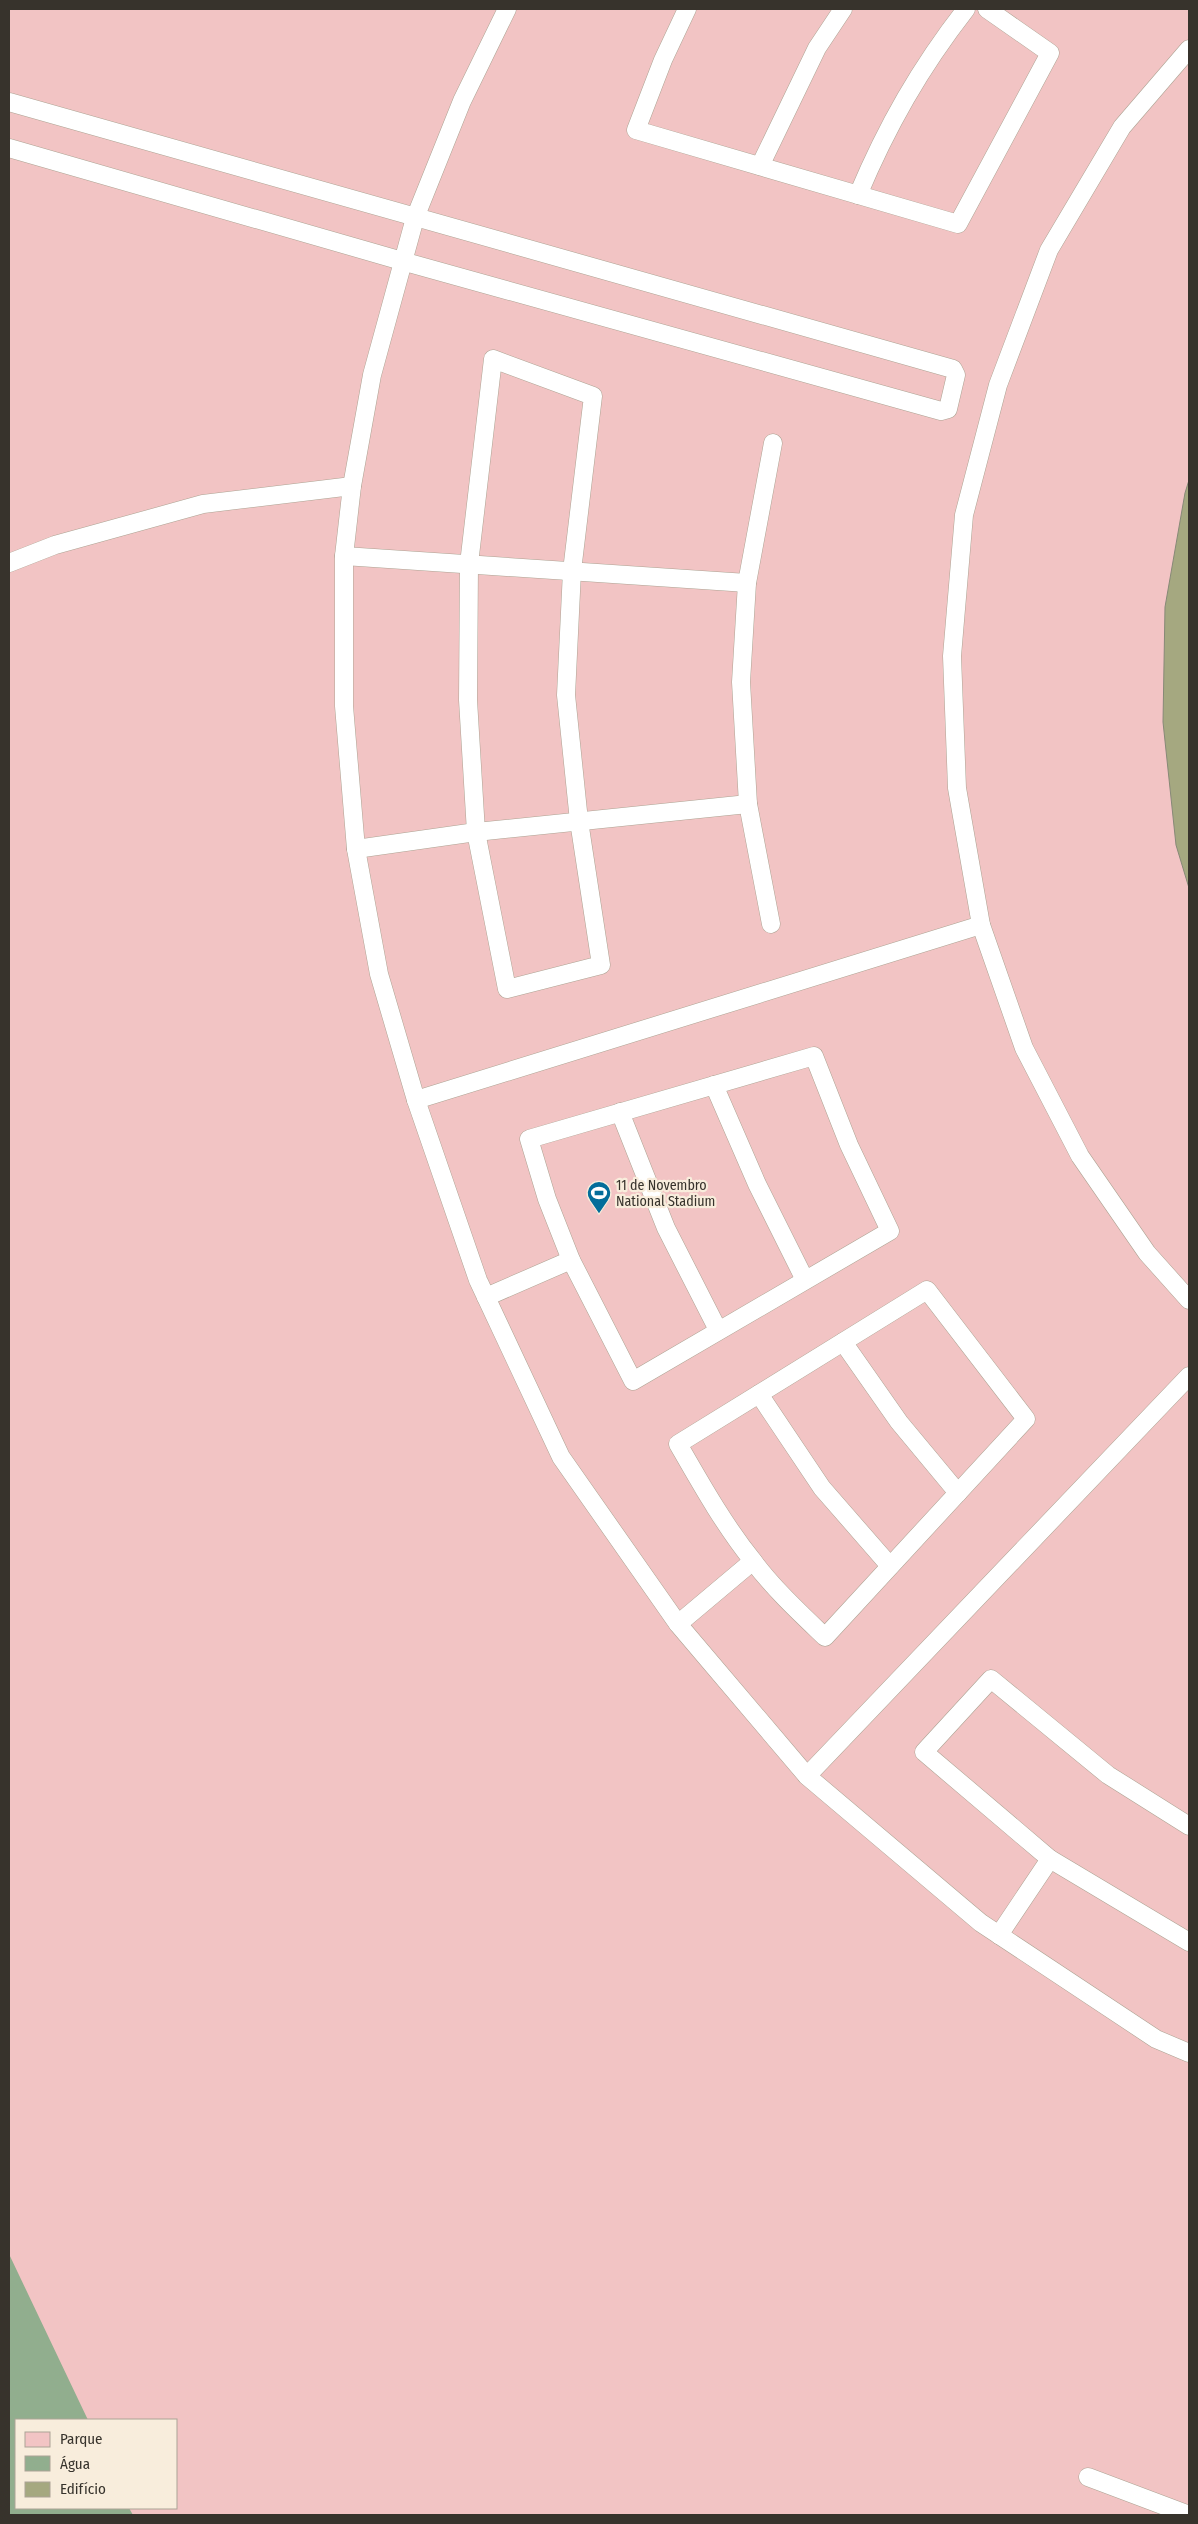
<svg xmlns="http://www.w3.org/2000/svg" width="1198" height="2524" font-family="'Fira Sans Condensed',sans-serif">
	<style>
		.green { fill: #f2c4c4; fill-rule: evenodd }
		.water { fill: #91ae8e }
		.building { fill: #a5a880; stroke: #878977 }
		.lines { fill: none; stroke-linecap: round; stroke-linejoin: round }
		.service-casing { stroke: #ada393; stroke-width: 19 }
		.service { stroke: #fff; stroke-width: 18 }
		.labels { text-anchor: middle; dominant-baseline: central; stroke-width: 4.5; stroke-linejoin: round; paint-order: stroke }
		.poi-label { font-size: 14px; fill: #37332c; stroke: #f8eddc; text-anchor: start }
	</style>
	<rect width="100%" height="100%" fill="#eae0cf"/>
	<path class="green" d="M9,9H1189V2515H9ZM16,2420H176V2508H16Z"/>
	<polygon class="water" points="9,2254 88,2420 16,2420 16,2508 129,2508 133,2515 9,2515"/>
	<polygon class="building" points="1189,480 1189,888 1176,845 1163,722 1165,607 1185,493"/>
	<g class="lines">
		<g class="service-casing">
			<g id="service">
				<polyline points="507,9 462,101 415,218 372,375 352,486 344,556 344,706 356,849 379,974 416,1100 478,1280 561,1457 678,1624 807,1776 981,1923 1156,2039 1189,2053"/>
				<polyline points="687,9 663,60 636,130 958,224 1050,53 987,9"/>
				<polyline points="1189,49 1122,127 1049,250 998,385 964,515 952,656 957,788 981,925 1024,1048 1080,1156 1147,1253 1189,1300"/>
				<polyline points="9,102 953,369 956,375 948,409 941,411 402,261 9,148"/>
				<polyline points="760,166 817,48 843,9"/>
				<path d="M858,195C887,126 920,68 966,9"/>
				<polygon points="493,359 593,396 572,571 566,695 579,821 601,965 507,989 476,832 468,700 469,564"/>
				<polyline points="344,556 747,583"/>
				<polyline points="9,563 55,545 203,504 352,486"/>
				<polyline points="356,849 476,832 748,804"/>
				<polyline points="771,924 748,804 741,682 747,583 773,443"/>
				<polygon points="814,1056 849,1145 890,1231 633,1381 571,1260 547,1199 529,1139"/>
				<polyline points="714,1085 757,1184 805,1280"/>
				<polyline points="416,1100 981,925"/>
				<polyline points="620,1112 666,1228 718,1330"/>
				<path d="M927,1290L1026,1419L825,1637C800,1613 774,1589 753,1561C724,1525 701,1484 678,1444Z"/>
				<polyline points="486,1297 571,1260"/>
				<polyline points="843,1342 899,1422 958,1493"/>
				<polyline points="759,1394 822,1488 890,1566"/>
				<polyline points="678,1624 753,1561"/>
				<polyline points="807,1776 1189,1376"/>
				<polyline points="1189,1826 1108,1775 991,1679 924,1752 1050,1859 1189,1942"/>
				<polyline points="999,1935 1050,1859"/>
				<polyline points="1088,2477 1189,2515"/>
			</g>
		</g>
		<use href="#service" class="service"/>
	</g>
	<defs>
		<g id="stadium-pin" transform="scale(1.25)"><path d="M0 17L-7.5 6A9.5 9.5 0 1 1 7.5 6Z" fill="#036d9a" stroke="#f8eddc"/><path d="M0-5a6.5 5 0 1 0 0 10a6.5 5 0 1 0 0-10ZM-3.5-1.8h7v3.6h-7Z" fill="#fff"/></g>
	</defs>
	<g fill-rule="evenodd">
		<use href="#stadium-pin" x="599" y="1193"/>
	</g>
	<g class="labels">
		<g class="poi-label">
			<text x="616" y="1185">11 de Novembro<tspan x="616" dy="16">National Stadium</tspan></text>
		</g>
	</g>
	<rect width="1198" height="2524" fill="none" stroke="#37332c" stroke-width="20"/>
	<rect x="15" y="2419" width="162" height="90" fill="#f8eddc" stroke="#aba396"/>
	<rect x="25" y="2432" width="25" height="15" fill="#f2c4c4" stroke="#aba396"/>
	<text x="60" y="2444" font-size="15" fill="#37332c">Parque</text>
	<rect x="25" y="2456" width="25" height="15" fill="#91ae8e" stroke="#aba396"/>
	<text x="60" y="2469" font-size="15" fill="#37332c">Água</text>
	<rect x="25" y="2482" width="25" height="15" fill="#a5a880" stroke="#aba396"/>
	<text x="60" y="2494" font-size="15" fill="#37332c">Edifício</text>
</svg>
